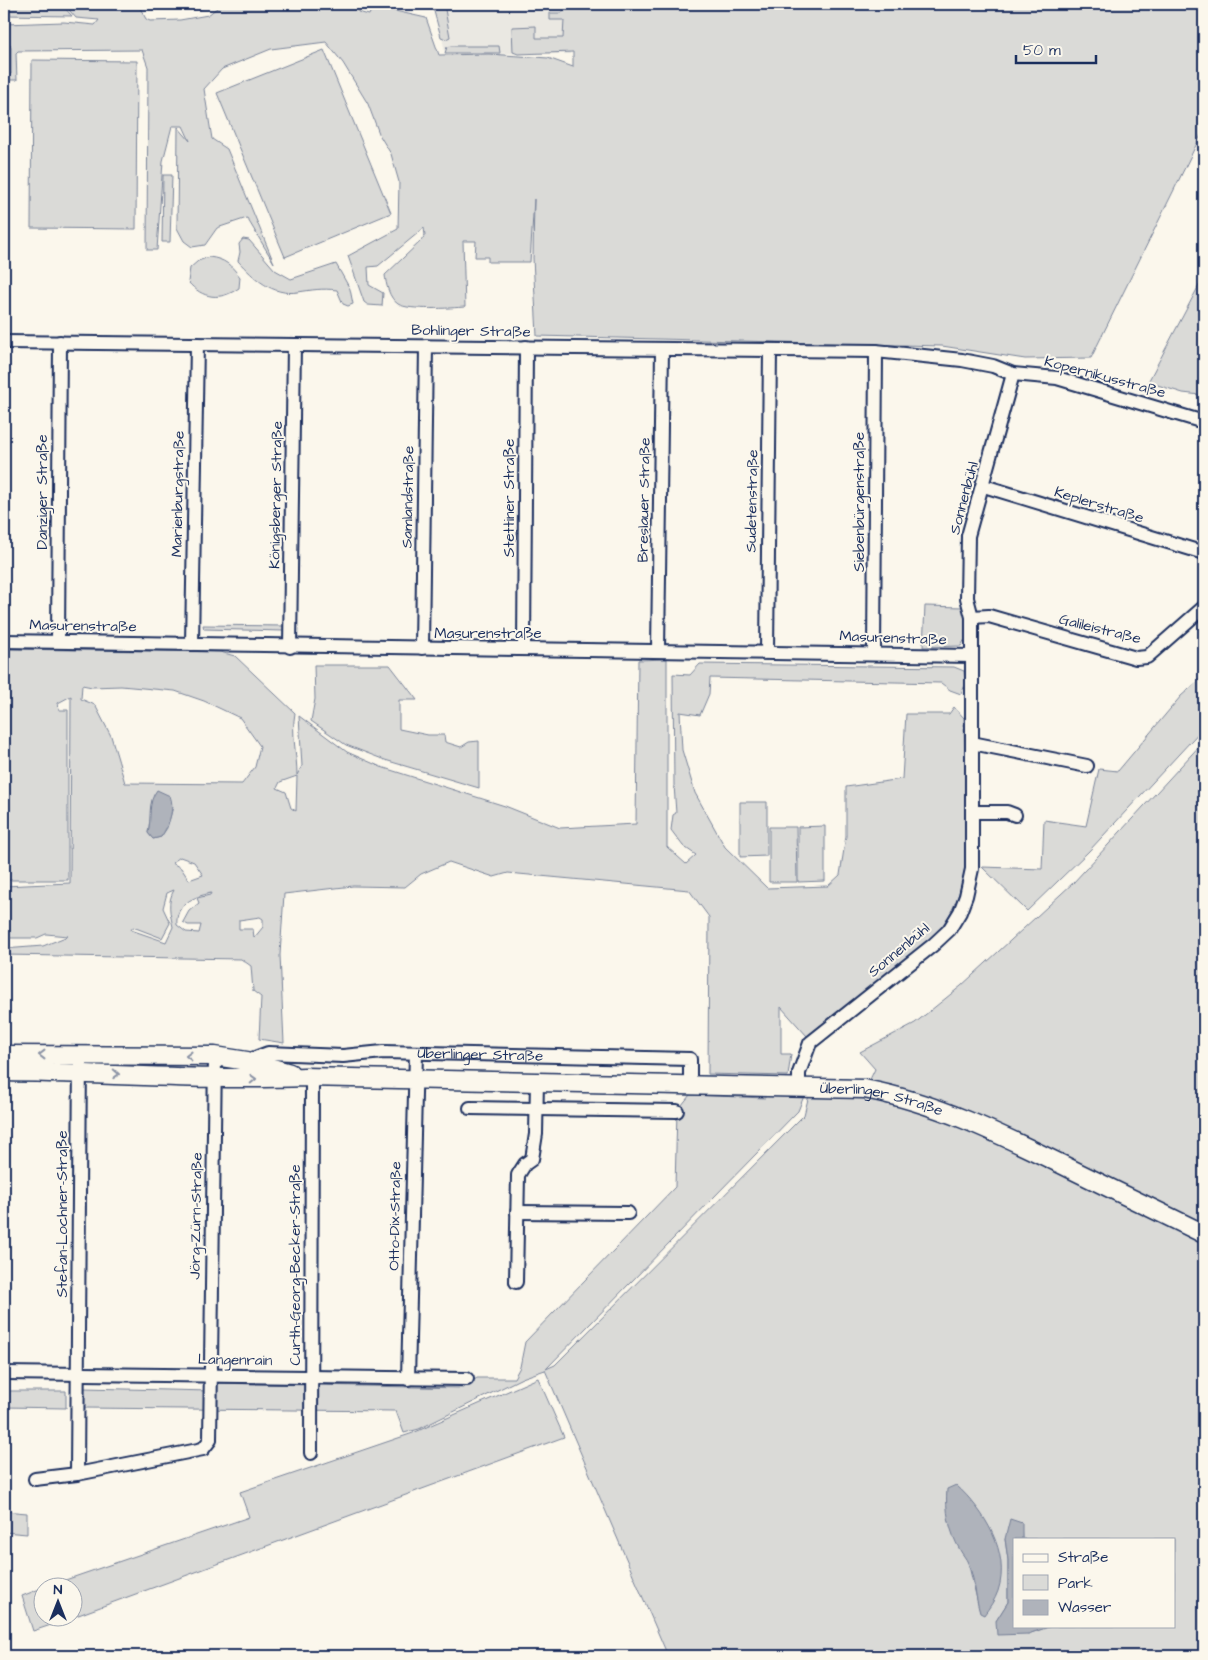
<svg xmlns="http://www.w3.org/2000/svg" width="1208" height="1660" font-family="'Architects Daughter',sans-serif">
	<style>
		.built { fill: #eae8e2 }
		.green { fill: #dadad7; stroke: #7a849a; fill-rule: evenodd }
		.water { fill: #afb3bb; stroke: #747e96 }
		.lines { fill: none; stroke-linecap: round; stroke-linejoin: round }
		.street-casing { stroke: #1b2f5e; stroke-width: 16 }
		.secondary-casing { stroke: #1b2f5e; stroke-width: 21 }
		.street { stroke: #fbf7ec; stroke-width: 12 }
		.secondary { stroke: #fbf7ec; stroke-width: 18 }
		.oneway { stroke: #8b93a5 }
		.labels { text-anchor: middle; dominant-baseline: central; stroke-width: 4; stroke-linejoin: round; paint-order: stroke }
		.street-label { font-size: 15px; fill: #1b2f5e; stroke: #fbf7ec }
	</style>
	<rect width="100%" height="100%" fill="#fbf7ec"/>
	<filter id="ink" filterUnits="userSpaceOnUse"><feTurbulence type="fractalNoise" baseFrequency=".02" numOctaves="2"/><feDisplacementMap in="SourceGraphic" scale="10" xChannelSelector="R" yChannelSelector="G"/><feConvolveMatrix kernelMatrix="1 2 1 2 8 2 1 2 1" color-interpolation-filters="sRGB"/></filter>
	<g filter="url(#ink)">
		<g class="built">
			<polygon points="98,4 204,4 205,9 99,11"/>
			<polygon points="436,4 571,4 570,54 445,53"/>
		</g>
		<g class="green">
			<polygon points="4,4 61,4 72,16 4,15"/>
			<path d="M64,4H98L99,8L139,6L146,19L150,21L180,20L208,15L222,4H355L360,6L358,12L369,15L373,6L426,18L439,55L489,54L548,58L573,67V52L518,54L513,52L512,27L536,26V38H563L564,20H550V13H562L568,4H1204V129L1091,358L1025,359L942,346L537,336L533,258L534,199L530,262H488V257H475L476,241H463L465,307C451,308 409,311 398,304C389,298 386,284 385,275L421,241L425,235L424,228L378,266L368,267L369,285L383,293L382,306L368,305L364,302L348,256L398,229L399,182L391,154L380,136L368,104L343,63L326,42L271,49L222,69L204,89L212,139L227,149L274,263L247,218L217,228L205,245L192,247L184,241L177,228L178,127L190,141L183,126H172L163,161L157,250H147L148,67L142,50L18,51L16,53L17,80H4V74H11V48L10,44H4V24L64,22L95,25L99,20L76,18Z"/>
			<polygon points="159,4 213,4 201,9 159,9"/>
			<polygon points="432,4 444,4 450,37 446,39 441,37"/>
			<polygon points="451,46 499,46 500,53 445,53 447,47"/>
			<polygon points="324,50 391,213 285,257 217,93"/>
			<polygon points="32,60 137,61 136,229 31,228"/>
			<polygon points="163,175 172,175 170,242 162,242"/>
			<path d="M243,239L249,240L275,270L291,279L336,264L350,289L353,304L348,306L343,304L337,290C322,288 312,290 298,292C272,296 254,278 238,261L240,252L239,244Z"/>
			<path d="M209,257C225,259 231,265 240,277L239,288C220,301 203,299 188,282L190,268L198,261Z"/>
			<polygon points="1204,276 1204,387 1200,395 1183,393 1148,382"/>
			<polygon points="925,606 963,607 968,624 968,639 965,639 961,646 923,647"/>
			<polygon points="203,625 284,626 283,631 204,629"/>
			<path d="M4,649L220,652L235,656L295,713C291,734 297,754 297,775L302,766L299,716L347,752L381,767L505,806L560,828L636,824L638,660L667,659V847L686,864L696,855L683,846L671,830L673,815L676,813L674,785L673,674L690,675L700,664L954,667L964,671L965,685L961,694L950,690L941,683L710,678L709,694L700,715L680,712L682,750L695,793L725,847L767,888L828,886L840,875L846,836V787L902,779L906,714H949L954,707L964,718L966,857C963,890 954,915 931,939L807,1036L781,1007V1054H791L788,1076L708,1074L709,917L689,890L508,873L494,877L449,862L421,874L405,887L353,886L284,894L280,955L284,1043L259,1039L261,997L253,991L251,966L241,959L4,955V949L43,946L68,936L46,934L37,938H4V886L70,883L71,696L58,703L59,710H68V880H4ZM82,685L92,687L121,686L175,691L204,701L240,718L260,746L255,767L242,784L125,783L111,736L95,705L81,699ZM297,776L296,811L291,808L286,792L277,788L280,782ZM173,807L167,828L161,837L153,839L148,833L150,820ZM180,857L194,862L203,875L189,880L181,868L172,863ZM174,890C167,902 170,913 173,927L166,942L131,930L133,927L162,938L170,923L163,908L167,893ZM211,893L210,895L197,898L199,903L189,911L183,922L188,925H201L199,933L186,932L177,925C175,904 193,897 211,893ZM260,917L263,919V927L254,938L253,929H239V920Z"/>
			<polygon points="314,665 390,665 417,700 399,700 399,729 428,735 444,735 445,742 461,747 469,742 479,741 479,788 385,760 346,745 311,721 315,699"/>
			<polygon points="1204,676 1204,727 1089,851 1027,911 982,867 1042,869 1044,820 1086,826 1099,769 1118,771 1181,696"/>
			<path d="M1204,741V1656H668L545,1370L522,1378L419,1429L404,1433L396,1411L83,1408V1388L210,1391V1383L463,1388L477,1378H514L520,1367L525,1342L675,1187L677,1111L690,1095L765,1098V1091L804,1096L798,1111L546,1369L555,1365L804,1115L809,1095L862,1096L875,1069L860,1052L915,1023L961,986L1073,883ZM956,1485L986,1522L980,1612L968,1562ZM1021,1523L1022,1539H1174V1626H1051L1028,1634L996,1621L1008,1602V1560L1005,1539Z"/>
			<polygon points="740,802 767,802 767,856 740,857"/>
			<polygon points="825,826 825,881 798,882 798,827"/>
			<polygon points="769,827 796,827 797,882 769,882"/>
			<polygon points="538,1378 564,1437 73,1617 72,1588 45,1587 249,1517 240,1492 413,1433"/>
			<polygon points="4,1391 66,1391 66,1408 4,1407"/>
			<polygon points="4,1511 27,1513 27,1534 4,1532"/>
			<polygon points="42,1588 42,1618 72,1618 33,1631 22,1596"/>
		</g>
		<g class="water">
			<path d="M157,790L170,796C175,809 169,825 161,837L153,839L148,833C152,817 147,803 157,790Z"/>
			<path d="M956,1485C984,1510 1011,1553 998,1591C995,1600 989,1608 984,1615L980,1613C975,1596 975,1579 968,1563C966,1558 962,1554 960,1550C949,1531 945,1510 947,1489Z"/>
			<polygon points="1010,1519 1022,1523 1022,1539 1014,1539 1014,1626 1051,1626 1028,1634 997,1635 996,1621 1008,1602 1008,1560 1005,1539"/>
		</g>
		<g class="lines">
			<g class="street-casing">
				<g id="street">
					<polyline points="4,342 876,351 962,360 993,366 1013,374 1057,378 1197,420 1204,419"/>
					<polyline points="984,486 1204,553"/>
					<polyline points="972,617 989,616 1136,658 1147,657 1204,607"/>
					<polyline points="4,641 972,656"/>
					<polyline points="58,641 60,342"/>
					<polyline points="192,644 197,344"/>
					<polyline points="290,647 294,345"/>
					<polyline points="422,648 426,346"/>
					<polyline points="524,649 526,347"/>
					<polyline points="658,651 662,349"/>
					<polyline points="767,652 770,350"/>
					<polyline points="874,654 876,351"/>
					<polyline points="972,743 1087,766"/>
					<polyline points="973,812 1007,812 1015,815"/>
					<path id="s1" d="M247,1061L268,1053L343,1056L383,1052L690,1059V1084"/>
					<polyline points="799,1087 799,1073 810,1043 933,945 949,930 960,912 966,896 972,869 972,617 967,598 968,536 1013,374"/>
					<polyline points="470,1108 677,1111"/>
					<polyline points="517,1212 628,1213"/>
					<polyline points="516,1282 518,1175 525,1164 532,1159 536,1134 537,1081"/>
					<polyline points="4,1373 467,1379"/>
					<polyline points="408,1379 416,1053"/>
					<polyline points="311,1453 312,1078"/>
					<polyline points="77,1474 80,1055"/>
					<polyline points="35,1479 77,1474 203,1449 210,1440 215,1056"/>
				</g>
			</g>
			<g class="secondary-casing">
				<g id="secondary">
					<polyline points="4,1055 215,1056 247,1061 290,1073"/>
					<path id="s2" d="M4,1072C104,1073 204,1081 305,1077L864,1089C935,1102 1000,1134 1065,1166C1111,1189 1158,1211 1204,1234"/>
				</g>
			</g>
			<use href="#street" class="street"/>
			<use href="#secondary" class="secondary"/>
		</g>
		<defs><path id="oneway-chevron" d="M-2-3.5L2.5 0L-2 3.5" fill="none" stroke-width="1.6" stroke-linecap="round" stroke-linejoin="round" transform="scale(1.25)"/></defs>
		<g class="oneway">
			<use href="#oneway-chevron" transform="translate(42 1055) rotate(180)"/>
			<use href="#oneway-chevron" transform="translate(189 1056) rotate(-179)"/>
			<use href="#oneway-chevron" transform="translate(116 1074) rotate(3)"/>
			<use href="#oneway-chevron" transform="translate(253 1079) rotate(-2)"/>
		</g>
	</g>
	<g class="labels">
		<g class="street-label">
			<text transform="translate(471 331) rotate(1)">Bohlinger Straße</text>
			<text transform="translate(1105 377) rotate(15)">Kopernikusstraße</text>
			<text transform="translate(42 492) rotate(-90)">Danziger Straße</text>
			<text transform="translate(178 494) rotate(-89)">Marienburgstraße</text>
			<text transform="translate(276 495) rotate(-89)">Königsberger Straße</text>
			<text transform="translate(408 497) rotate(-89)">Samlandstraße</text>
			<text transform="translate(509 498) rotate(-90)">Stettiner Straße</text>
			<text transform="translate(964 498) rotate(-75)">Sonnenbühl</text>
			<text transform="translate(644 500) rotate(-89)">Breslauer Straße</text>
			<text transform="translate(752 501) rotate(-89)">Sudetenstraße</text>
			<text transform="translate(859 502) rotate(-90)">Siebenbürgenstraße</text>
			<text transform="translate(1099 505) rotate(17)">Keplerstraße</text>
			<text transform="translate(83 626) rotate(1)">Masurenstraße</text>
			<text transform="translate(1100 629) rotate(14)">Galileistraße</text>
			<text x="488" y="633">Masurenstraße</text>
			<text transform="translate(893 638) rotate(2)">Masurenstraße</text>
			<text transform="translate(899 950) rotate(-40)">Sonnenbühl</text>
			<text stroke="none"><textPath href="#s1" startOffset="235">Überlinger Straße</textPath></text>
			<text stroke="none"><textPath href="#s2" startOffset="879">Überlinger Straße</textPath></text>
			<text transform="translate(62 1214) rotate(-90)">Stefan-Lochner-Straße</text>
			<text transform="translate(196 1216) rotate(-89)">Jörg-Zürn-Straße</text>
			<text transform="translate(395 1216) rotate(-89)">Otto-Dix-Straße</text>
			<text transform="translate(295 1265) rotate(-90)">Curth-Georg-Becker-Straße</text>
			<text transform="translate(235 1360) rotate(1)">Langenrain</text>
		</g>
	</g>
	<rect width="1208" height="1660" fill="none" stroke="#fbf7ec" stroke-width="20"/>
	<rect x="10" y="10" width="1188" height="1640" fill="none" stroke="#1b2f5e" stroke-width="2" filter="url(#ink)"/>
	<rect x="1013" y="1538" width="162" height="90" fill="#fbf7ec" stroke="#a1a7b3"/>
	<rect x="1023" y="1554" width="25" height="8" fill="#fbf7ec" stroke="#a1a7b3"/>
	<text x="1058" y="1562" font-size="15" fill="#1b2f5e">Straße</text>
	<rect x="1023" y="1575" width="25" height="15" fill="#dadad7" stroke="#a1a7b3"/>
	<text x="1058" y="1588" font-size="15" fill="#1b2f5e">Park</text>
	<rect x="1023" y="1600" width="25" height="15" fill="#afb3bb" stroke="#a1a7b3"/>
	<text x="1058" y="1612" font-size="15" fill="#1b2f5e">Wasser</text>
	<g transform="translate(58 1602)"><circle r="24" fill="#fbf7ec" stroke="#a1a7b3"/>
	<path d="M0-4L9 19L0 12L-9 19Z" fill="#1b2f5e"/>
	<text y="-8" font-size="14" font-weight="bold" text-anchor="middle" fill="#1b2f5e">N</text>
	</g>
	<path d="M1016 55v8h80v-8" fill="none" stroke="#1b2f5e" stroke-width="2.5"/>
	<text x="1023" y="55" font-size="15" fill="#1b2f5e" stroke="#fbf7ec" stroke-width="4" paint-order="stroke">50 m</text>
</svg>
